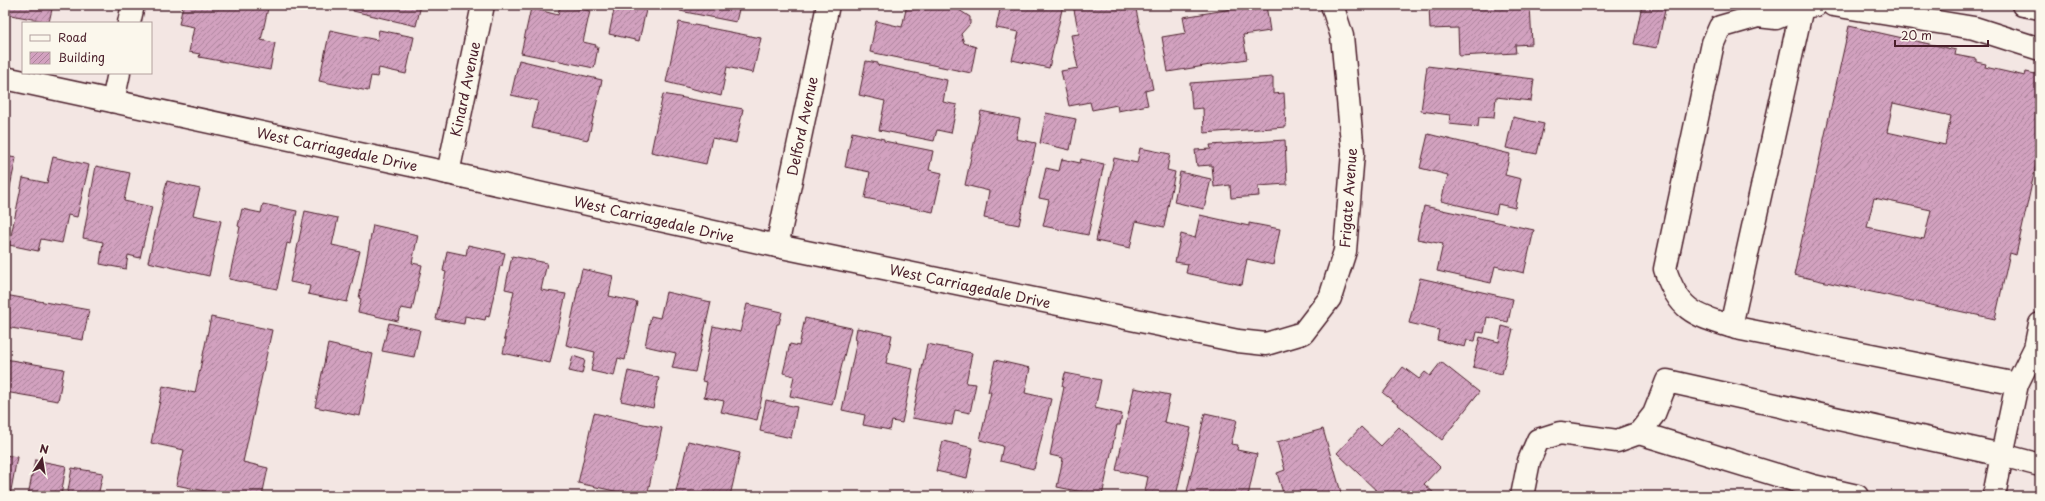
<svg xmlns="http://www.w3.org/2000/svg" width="2045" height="501" font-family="'Playpen Sans',sans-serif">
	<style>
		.building { fill: url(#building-hatch); stroke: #4a1f2b; fill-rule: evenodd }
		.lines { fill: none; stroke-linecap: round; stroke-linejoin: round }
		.minor-casing { stroke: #4a1f2b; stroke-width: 25 }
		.minor { stroke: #fbf7ec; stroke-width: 22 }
		.labels { text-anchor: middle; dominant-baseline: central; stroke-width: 3; stroke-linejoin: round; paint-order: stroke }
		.street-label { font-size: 14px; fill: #4a1f2b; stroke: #fbf7ec }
	</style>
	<defs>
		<pattern id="building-hatch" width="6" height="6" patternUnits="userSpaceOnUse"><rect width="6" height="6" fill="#d2a1bf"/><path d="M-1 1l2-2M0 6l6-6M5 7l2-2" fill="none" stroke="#ac839b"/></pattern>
	</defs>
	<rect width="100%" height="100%" fill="#f3e6e3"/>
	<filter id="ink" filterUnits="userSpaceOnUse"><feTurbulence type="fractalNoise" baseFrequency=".025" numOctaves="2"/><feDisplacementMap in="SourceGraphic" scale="8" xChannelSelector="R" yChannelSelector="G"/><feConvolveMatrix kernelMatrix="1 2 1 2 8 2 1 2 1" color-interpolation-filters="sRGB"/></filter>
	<g filter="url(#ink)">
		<g class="building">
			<polygon points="5,5 53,5 49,22 5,14"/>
			<polygon points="183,5 253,5 268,8 261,40 275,43 270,70 199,57 200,54 189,52 194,27 179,24"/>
			<polygon points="354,5 421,5 416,26 353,11"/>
			<polygon points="560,5 590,11 583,42 596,45 595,47 598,47 594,68 521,53 531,8 558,15"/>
			<polygon points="615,5 646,10 639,41 609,34"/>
			<polygon points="681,5 740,5 736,22 680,11"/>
			<polygon points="907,5 938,5 956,8 970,17 970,24 961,34 964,43 976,47 971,73 870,52 876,21 902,27"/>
			<polygon points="1001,5 1063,5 1049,68 1012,60 1019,32 996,28"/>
			<polygon points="1073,5 1135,5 1153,89 1145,91 1148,105 1118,111 1117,105 1092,110 1090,102 1069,106 1061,71 1078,68 1071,35 1079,34"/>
			<polygon points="1232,5 1266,5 1270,31 1243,35 1247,59 1168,72 1162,37 1186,33 1183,17 1232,9"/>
			<polygon points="1429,5 1530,5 1532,44 1515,45 1516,53 1459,56 1458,28 1430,29"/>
			<polygon points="1642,5 1666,5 1657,48 1634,44"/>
			<polygon points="679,22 761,38 753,73 727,67 721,96 666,82"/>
			<path d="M1849,26L1956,50L1955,55L1976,59V62L1986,64L1985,67L2025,76L2026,72L2040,75V147L2016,255L2010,253L1995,319L1794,275ZM1893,103L1951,116L1945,145L1887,132ZM1874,198L1931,210L1924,239L1867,227Z"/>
			<polygon points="330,30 377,40 379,30 414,37 406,74 379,68 377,77 371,76 368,91 319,81"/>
			<polygon points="519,60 602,80 588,140 532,128 538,101 511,95"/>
			<polygon points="866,61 878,63 877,65 947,80 943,102 957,105 951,133 937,130 934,141 879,130 885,101 859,95"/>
			<polygon points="1427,66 1534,79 1531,101 1496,97 1494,118 1479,117 1478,127 1449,124 1450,115 1421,111"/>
			<polygon points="1273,77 1273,94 1284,93 1286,127 1204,133 1203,108 1192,109 1190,83"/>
			<polygon points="663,94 743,109 736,143 712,138 706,164 651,152"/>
			<polygon points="981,111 1020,119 1016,139 1036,143 1019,225 984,218 989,191 965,185"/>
			<polygon points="1046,113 1076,119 1070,150 1040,143"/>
			<polygon points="1513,117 1544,124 1537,154 1506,148"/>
			<polygon points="852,132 884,139 884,141 933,151 929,170 942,173 933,212 865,198 870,172 845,167"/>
			<polygon points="1428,134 1510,154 1505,175 1521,179 1515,208 1498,204 1496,214 1441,201 1448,175 1420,168"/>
			<polygon points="1285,140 1287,184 1258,186 1259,196 1231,198 1230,185 1214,187 1212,165 1197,166 1195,150 1211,149 1210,145"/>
			<polygon points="1140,148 1170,154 1167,170 1175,172 1164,227 1136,221 1130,248 1096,241 1114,158 1137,163"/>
			<polygon points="5,156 16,158 5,211"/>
			<polygon points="53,157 89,165 77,217 68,215 62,243 41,239 38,251 9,245 23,178 47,183"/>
			<polygon points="1062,159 1080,163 1081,159 1104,164 1088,235 1043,226 1049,200 1039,198 1046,168 1059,171"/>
			<polygon points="96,166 130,173 124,201 152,207 140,258 128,255 126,269 100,264 103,242 83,238"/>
			<polygon points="1180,172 1211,179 1204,209 1174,202"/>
			<polygon points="167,181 200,189 193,215 221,221 209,276 148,262"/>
			<polygon points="263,204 297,211 290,244 287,243 277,289 229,279 240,227 238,226 242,209 261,213"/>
			<polygon points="1424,206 1534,230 1524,273 1495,266 1491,283 1437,271 1443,244 1417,239"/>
			<polygon points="305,211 338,218 332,245 360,251 347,302 308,294 310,286 290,282"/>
			<polygon points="1200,215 1249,226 1249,223 1280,229 1273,265 1247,259 1242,285 1186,273 1188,264 1175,262 1181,234 1195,238"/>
			<polygon points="373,225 418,235 412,263 422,265 412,310 401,308 398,321 358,312 361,299 359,298"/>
			<polygon points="468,245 505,253 502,266 500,266 489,317 486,316 485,320 465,316 464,324 436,319 446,272 443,271 447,251 466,255"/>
			<polygon points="512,256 547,263 541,290 566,294 550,363 503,353 506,339 504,339 514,291 505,289"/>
			<polygon points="582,269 613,276 609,296 637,302 625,360 618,358 614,376 591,371 595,352 566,345"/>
			<polygon points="1420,278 1513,299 1508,322 1487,317 1484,333 1477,332 1475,341 1467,340 1465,347 1437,340 1439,330 1409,323"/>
			<polygon points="666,292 711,302 695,372 672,368 676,353 645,346 651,316 660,318"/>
			<polygon points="5,295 89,310 83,340 5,327"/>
			<polygon points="747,304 782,312 779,324 777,324 757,420 721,412 724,401 704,397 707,382 702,381 713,326 740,332"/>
			<polygon points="211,317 272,330 243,462 268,468 262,496 230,496 176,485 184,450 151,443 163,386 195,393"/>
			<polygon points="805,318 851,328 832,405 790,396 794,376 783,373 790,344 799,346"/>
			<polygon points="389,323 420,330 414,357 382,351"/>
			<polygon points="1502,326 1513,329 1502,374 1473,367 1480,337 1499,342"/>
			<polygon points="857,328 892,335 886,363 913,369 902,423 892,421 890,430 863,425 865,415 842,410 857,340 855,339"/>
			<polygon points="328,344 373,354 360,416 315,407"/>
			<polygon points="927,344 972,353 966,383 976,384 970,413 955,410 952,425 912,418"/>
			<polygon points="573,356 585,360 582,374 569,371"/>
			<polygon points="5,359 64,369 58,401 5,392"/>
			<polygon points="995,360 1030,368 1025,393 1051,399 1034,469 1000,461 1003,446 980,440 991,392 988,392"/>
			<polygon points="1441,362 1479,392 1442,440 1383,393 1403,367 1419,379 1425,372 1430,376"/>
			<polygon points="628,371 659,378 653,408 621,401"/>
			<polygon points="1065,373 1101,380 1095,408 1122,414 1120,425 1117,425 1102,496 1057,487 1063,458 1050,455 1064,387 1062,386"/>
			<polygon points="1134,388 1170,395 1164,422 1191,428 1176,496 1144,496 1148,477 1116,470"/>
			<polygon points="766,400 797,407 791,438 760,431"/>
			<polygon points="594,413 662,428 647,496 637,496 578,483"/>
			<polygon points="1205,413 1237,420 1231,444 1238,445 1237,450 1257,454 1248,496 1186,496"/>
			<polygon points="1361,427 1381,446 1399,427 1440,467 1424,484 1436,495 1382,496 1337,453"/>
			<polygon points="1323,429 1342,496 1284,496 1277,473 1285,470 1277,442"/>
			<polygon points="688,441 740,453 730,496 675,496"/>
			<polygon points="943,441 973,448 967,478 936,471"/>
			<polygon points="5,455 17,457 10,496 5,496"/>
			<polygon points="35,460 66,466 61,496 28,496"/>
			<polygon points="72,468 103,473 98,496 67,496"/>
		</g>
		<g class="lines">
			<g class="minor-casing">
				<g id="minor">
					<path d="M1816,5L1802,7L1776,18L1758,16L1720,27L1713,43L1665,269C1679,312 1695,315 1736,328L2017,384L2002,455L2040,465"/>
					<polyline points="1833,5 1974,28 2040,49"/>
					<polyline points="2023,5 2040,8"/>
					<polyline points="129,23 133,5"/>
					<polyline points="5,78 448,173 777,246 1238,341 1266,344 1303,333 1330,298 1345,251 1353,153 1342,36 1332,5"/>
					<polyline points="113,101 119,73"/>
					<polyline points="448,173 483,5"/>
					<polyline points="777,246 828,5"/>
					<polyline points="1731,326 1802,7"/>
					<polyline points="2017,384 2035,348 2040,324"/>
					<polyline points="1639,433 1813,486 1857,496"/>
					<polyline points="1522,496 1529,461 1538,440 1560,433 1617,441 1639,433 1654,414 1667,381 2002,455 1994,496"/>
				</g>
			</g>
			<use href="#minor" class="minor"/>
		</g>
	</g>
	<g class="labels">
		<g class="street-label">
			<text transform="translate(465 89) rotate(-78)">Kinard Avenue</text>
			<text transform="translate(802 126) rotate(-78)">Delford Avenue</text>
			<text transform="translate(337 149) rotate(12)">West Carriagedale Drive</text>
			<text transform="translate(1348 198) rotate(-86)">Frigate Avenue</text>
			<text transform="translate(654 219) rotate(13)">West Carriagedale Drive</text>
			<text transform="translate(970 286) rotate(12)">West Carriagedale Drive</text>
		</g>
	</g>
	<rect width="2045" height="501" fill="none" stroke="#fbf7ec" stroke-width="20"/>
	<rect x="10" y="10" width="2025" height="481" fill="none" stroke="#4a1f2b" stroke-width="1.5" filter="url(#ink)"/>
	<rect x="22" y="22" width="130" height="52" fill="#fbf7ec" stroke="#b4a19f"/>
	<rect x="30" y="35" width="20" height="6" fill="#fbf7ec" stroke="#b4a19f"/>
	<text x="58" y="42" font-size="12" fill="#4a1f2b">Road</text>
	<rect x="30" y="52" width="20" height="12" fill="url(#building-hatch)" stroke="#b4a19f"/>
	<text x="58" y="62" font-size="12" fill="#4a1f2b">Building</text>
	<g transform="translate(42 459) rotate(12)" stroke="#fbf7ec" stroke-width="3" paint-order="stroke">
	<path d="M0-3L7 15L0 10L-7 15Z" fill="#4a1f2b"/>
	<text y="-6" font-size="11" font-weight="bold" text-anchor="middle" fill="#4a1f2b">N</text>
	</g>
	<path d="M1895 40v6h93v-6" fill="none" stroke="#4a1f2b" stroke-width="2"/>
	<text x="1901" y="40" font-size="12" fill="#4a1f2b" stroke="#fbf7ec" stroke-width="3" paint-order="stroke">20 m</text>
</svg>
